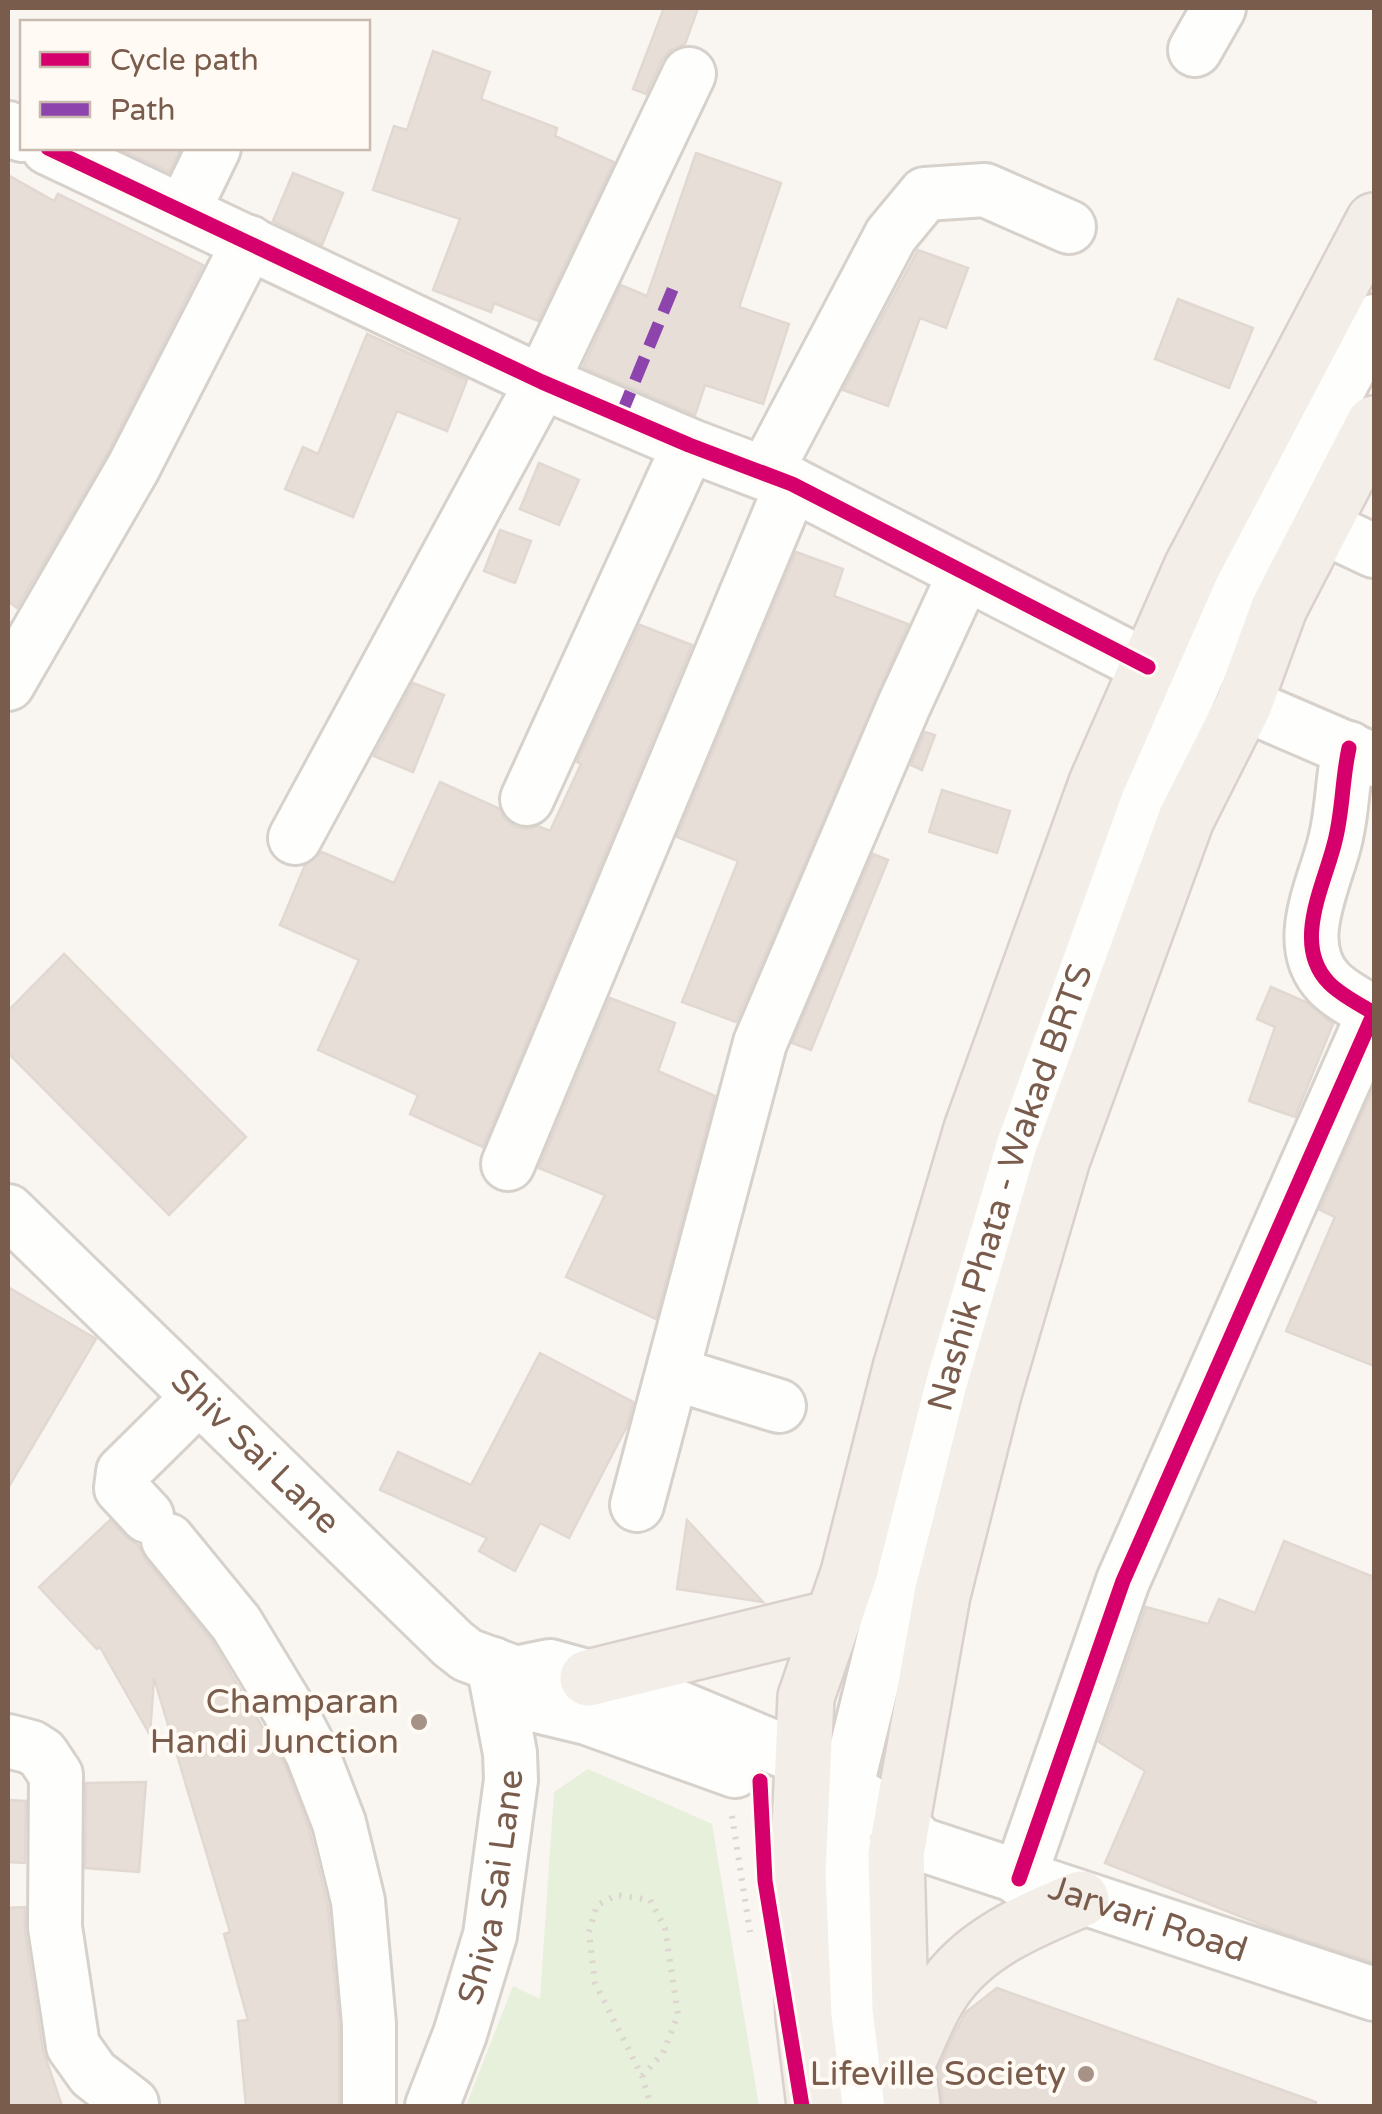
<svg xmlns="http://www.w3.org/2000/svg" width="1382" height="2114" font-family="'Varela Round',sans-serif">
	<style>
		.green { fill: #e7f0db }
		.building { fill: #e6ded7; stroke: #e2d8d2; stroke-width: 2.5 }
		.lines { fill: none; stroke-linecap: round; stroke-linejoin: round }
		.minor-casing { stroke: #d7d1cb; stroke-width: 58 }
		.major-casing { stroke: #dad1cc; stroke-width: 60 }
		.path { stroke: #dcd5d0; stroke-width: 6; stroke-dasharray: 2.5 8; stroke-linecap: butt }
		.minor { stroke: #fefefd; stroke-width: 52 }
		.major { stroke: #f3eee8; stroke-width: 55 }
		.quiet { stroke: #8e44ad; stroke-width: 12; stroke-dasharray: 25 12; stroke-linecap: butt }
		.cycleway-casing { stroke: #fffaf3; stroke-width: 21 }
		.cycleway { stroke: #d6006c; stroke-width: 15 }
		.poi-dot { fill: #a69286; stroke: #fffaf3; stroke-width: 4 }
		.labels { text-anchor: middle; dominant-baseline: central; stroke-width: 8; stroke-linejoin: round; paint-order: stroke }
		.street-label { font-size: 35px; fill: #7a5c4d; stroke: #fffaf3 }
		.poi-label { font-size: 35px; fill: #7a5c4d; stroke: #fffaf3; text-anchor: end }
	</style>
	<rect width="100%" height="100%" fill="#f9f5f0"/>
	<polygon class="green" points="588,1769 712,1824 759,2106 466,2106 513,1986 540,1999 554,1792"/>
	<g class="building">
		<polygon points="664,8 698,8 685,44 671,50 662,60 646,94 633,89"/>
		<polygon points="433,51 490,72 481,99 557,128 555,136 614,162 538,321 494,303 491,312 433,290 460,219 373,190 394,126 407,130"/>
		<polygon points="117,148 181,148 169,172"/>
		<polygon points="696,153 781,183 739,307 789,324 763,404 705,385 695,415 583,367 621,285 647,296"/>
		<polygon points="293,173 343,193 322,245 273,221"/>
		<polygon points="8,175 54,201 58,194 203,265 107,454 17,608 8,601"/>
		<polygon points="918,250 968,268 946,328 920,318 888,406 843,390"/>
		<polygon points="1178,299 1253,328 1229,388 1155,359"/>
		<polygon points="367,334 467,380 447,431 397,411 353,517 285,489 303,447 318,454"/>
		<polygon points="539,463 579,480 559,525 520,509"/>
		<polygon points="500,530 531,541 515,583 484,571"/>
		<polygon points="796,552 843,569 834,596 908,624 736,1022 682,1002 738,861 677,837"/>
		<polygon points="640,625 692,645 483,1147 410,1114 418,1095 318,1050 359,960 280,925 305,865 322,852 394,883 440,782 500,809 503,817 515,827 529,829 538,826 550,831 581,764 577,762"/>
		<polygon points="413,683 444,695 413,772 374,756"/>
		<polygon points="925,732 935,735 922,770 911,765"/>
		<polygon points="942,790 1010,811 997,853 929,832"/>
		<polygon points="873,854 888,860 811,1050 792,1043"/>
		<polygon points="64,954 246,1137 169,1215 8,1053 8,1011"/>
		<polygon points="1271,987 1306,1002 1333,1024 1295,1117 1249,1101 1275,1027 1257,1019"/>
		<polygon points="610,998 675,1023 658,1071 715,1096 656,1319 566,1277 605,1195 539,1168"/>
		<polygon points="1374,1086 1374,1366 1286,1331 1335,1217 1320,1210"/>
		<polygon points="8,1287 96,1339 8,1488"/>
		<polygon points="540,1353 633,1402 627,1426 569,1538 540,1523 515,1571 479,1551 487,1538 380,1490 398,1452 471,1485"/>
		<polygon points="110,1520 125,1536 138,1545 145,1559 211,1640 285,1765 310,1832 328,1906 339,2025 339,2106 246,2106 238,2021 248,2020 224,1934 230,1932 154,1678 150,1735 100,1647 97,1649 39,1587"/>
		<polygon points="687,1520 763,1602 677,1589"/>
		<polygon points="1284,1541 1374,1577 1374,1963 1275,1930 1105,1863 1145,1771 1099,1742 1146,1607 1208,1624 1219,1599 1255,1613"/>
		<polygon points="146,1782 139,1872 85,1868 86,1783"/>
		<polygon points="8,1800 26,1801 25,1863 8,1862"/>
		<polygon points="25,1907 25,1931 43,2050 62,2106 8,2106 8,1908"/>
		<polygon points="997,1988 1316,2102 1315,2106 943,2106 939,2068 951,2040 966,2012"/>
	</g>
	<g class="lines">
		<g class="minor-casing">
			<g id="minor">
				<polyline points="1195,50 1219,8"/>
				<polyline points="8,128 22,135"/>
				<polyline points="48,148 542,382 689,445 792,484 1148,667"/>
				<polyline points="183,212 214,148"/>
				<polyline points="766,472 891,235 925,194 985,190 1069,227"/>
				<polyline points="1321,526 1374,551"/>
				<polyline points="8,684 133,468 249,242"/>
				<polyline points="1244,704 1374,760"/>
				<polyline points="527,799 689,445"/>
				<polyline points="295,838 542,382 689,74"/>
				<polyline points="508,1164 792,484"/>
				<path id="s1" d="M8,1211L453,1644L467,1655L516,1673"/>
				<polyline points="675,1374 779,1406"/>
				<polyline points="637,1505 760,1043 904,705 965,573"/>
				<polyline points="147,1516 121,1488 123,1472 199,1397"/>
				<polyline points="168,1540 236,1623 293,1717 312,1753 339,1823 358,1901 369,2024 369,2106"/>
				<path id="s2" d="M516,1673L550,1666L637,1690L805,1760L901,1824L920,1844L1374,1994"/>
				<polyline points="516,1673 537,1706 587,1718 735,1771"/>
				<polyline points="8,1741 31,1747 42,1754 56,1775 55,1927 73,2046 93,2074 132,2104 130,2106"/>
				<path d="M1019,1879L1123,1581L1374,1013C1359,1004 1342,996 1329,983C1291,944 1325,884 1335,841C1343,810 1342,779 1349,748"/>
				<path id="s3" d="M432,2106L460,2034L490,1935L511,1780L510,1753L493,1664"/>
				<path id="s4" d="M864,2106L852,2013L843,1802L947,1381L1017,1145L1142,801L1236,587L1374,321"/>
			</g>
		</g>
		<g class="major-casing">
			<g id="major">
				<polyline points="588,1678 833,1618"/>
				<path d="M907,2063C918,2040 927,2014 941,1993C972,1944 1030,1920 1081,1899"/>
				<polyline points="815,2106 804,2017 798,1872 806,1697 849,1573 901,1368 972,1129 1097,783 1192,567 1374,221"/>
				<polyline points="912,2106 900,2008 896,1854 942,1595 993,1394 1062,1159 1186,819 1244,704 1279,608 1374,424"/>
			</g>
		</g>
		<g class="path">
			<polyline points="732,1816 750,1932"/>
			<polyline points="642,2076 663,2053 678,2015 665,1928 650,1900 617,1895 597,1905 589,1932 595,1983 642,2076 651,2106"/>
		</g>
		<use href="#minor" class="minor"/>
		<use href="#major" class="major"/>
		<polyline class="quiet" points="621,415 676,281"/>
		<g class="cycleway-casing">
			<g id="cycleway">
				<polyline points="48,148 542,382 689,445 792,484 1148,667"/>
				<polyline points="760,1781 765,1881 802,2106"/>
				<path d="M1019,1879L1123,1581L1374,1013C1359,1004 1342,996 1329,983C1291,944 1325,884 1335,841C1343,810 1342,779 1349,748"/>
			</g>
		</g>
		<use href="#cycleway" class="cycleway"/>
	</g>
	<g class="poi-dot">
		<circle cx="419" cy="1722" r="10"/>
		<circle cx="1086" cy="2074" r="10"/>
	</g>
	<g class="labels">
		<g class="street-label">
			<text stroke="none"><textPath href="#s4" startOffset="942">Nashik Phata - Wakad BRTS</textPath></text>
			<text stroke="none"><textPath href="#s1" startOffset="345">Shiv Sai Lane</textPath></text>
			<text stroke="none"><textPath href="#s3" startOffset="228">Shiva Sai Lane</textPath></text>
			<text stroke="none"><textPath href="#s2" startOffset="690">Jarvari Road</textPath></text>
		</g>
		<g class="poi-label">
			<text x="399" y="1702">Champaran<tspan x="399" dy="40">Handi Junction</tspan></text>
			<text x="1066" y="2074">Lifeville Society</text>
		</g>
	</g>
	<rect width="1382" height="2114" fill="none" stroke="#7a5c4d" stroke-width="20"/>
	<rect x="20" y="20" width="350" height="130" fill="#fffaf3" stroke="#cabbb1" stroke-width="2.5"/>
	<rect x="40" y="52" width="50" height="15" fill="#d6006c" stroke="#cabbb1" stroke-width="2.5"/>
	<text x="110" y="70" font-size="30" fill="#7a5c4d">Cycle path</text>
	<rect x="40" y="102" width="50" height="15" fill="#8e44ad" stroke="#cabbb1" stroke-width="2.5"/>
	<text x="110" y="120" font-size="30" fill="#7a5c4d">Path</text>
</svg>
